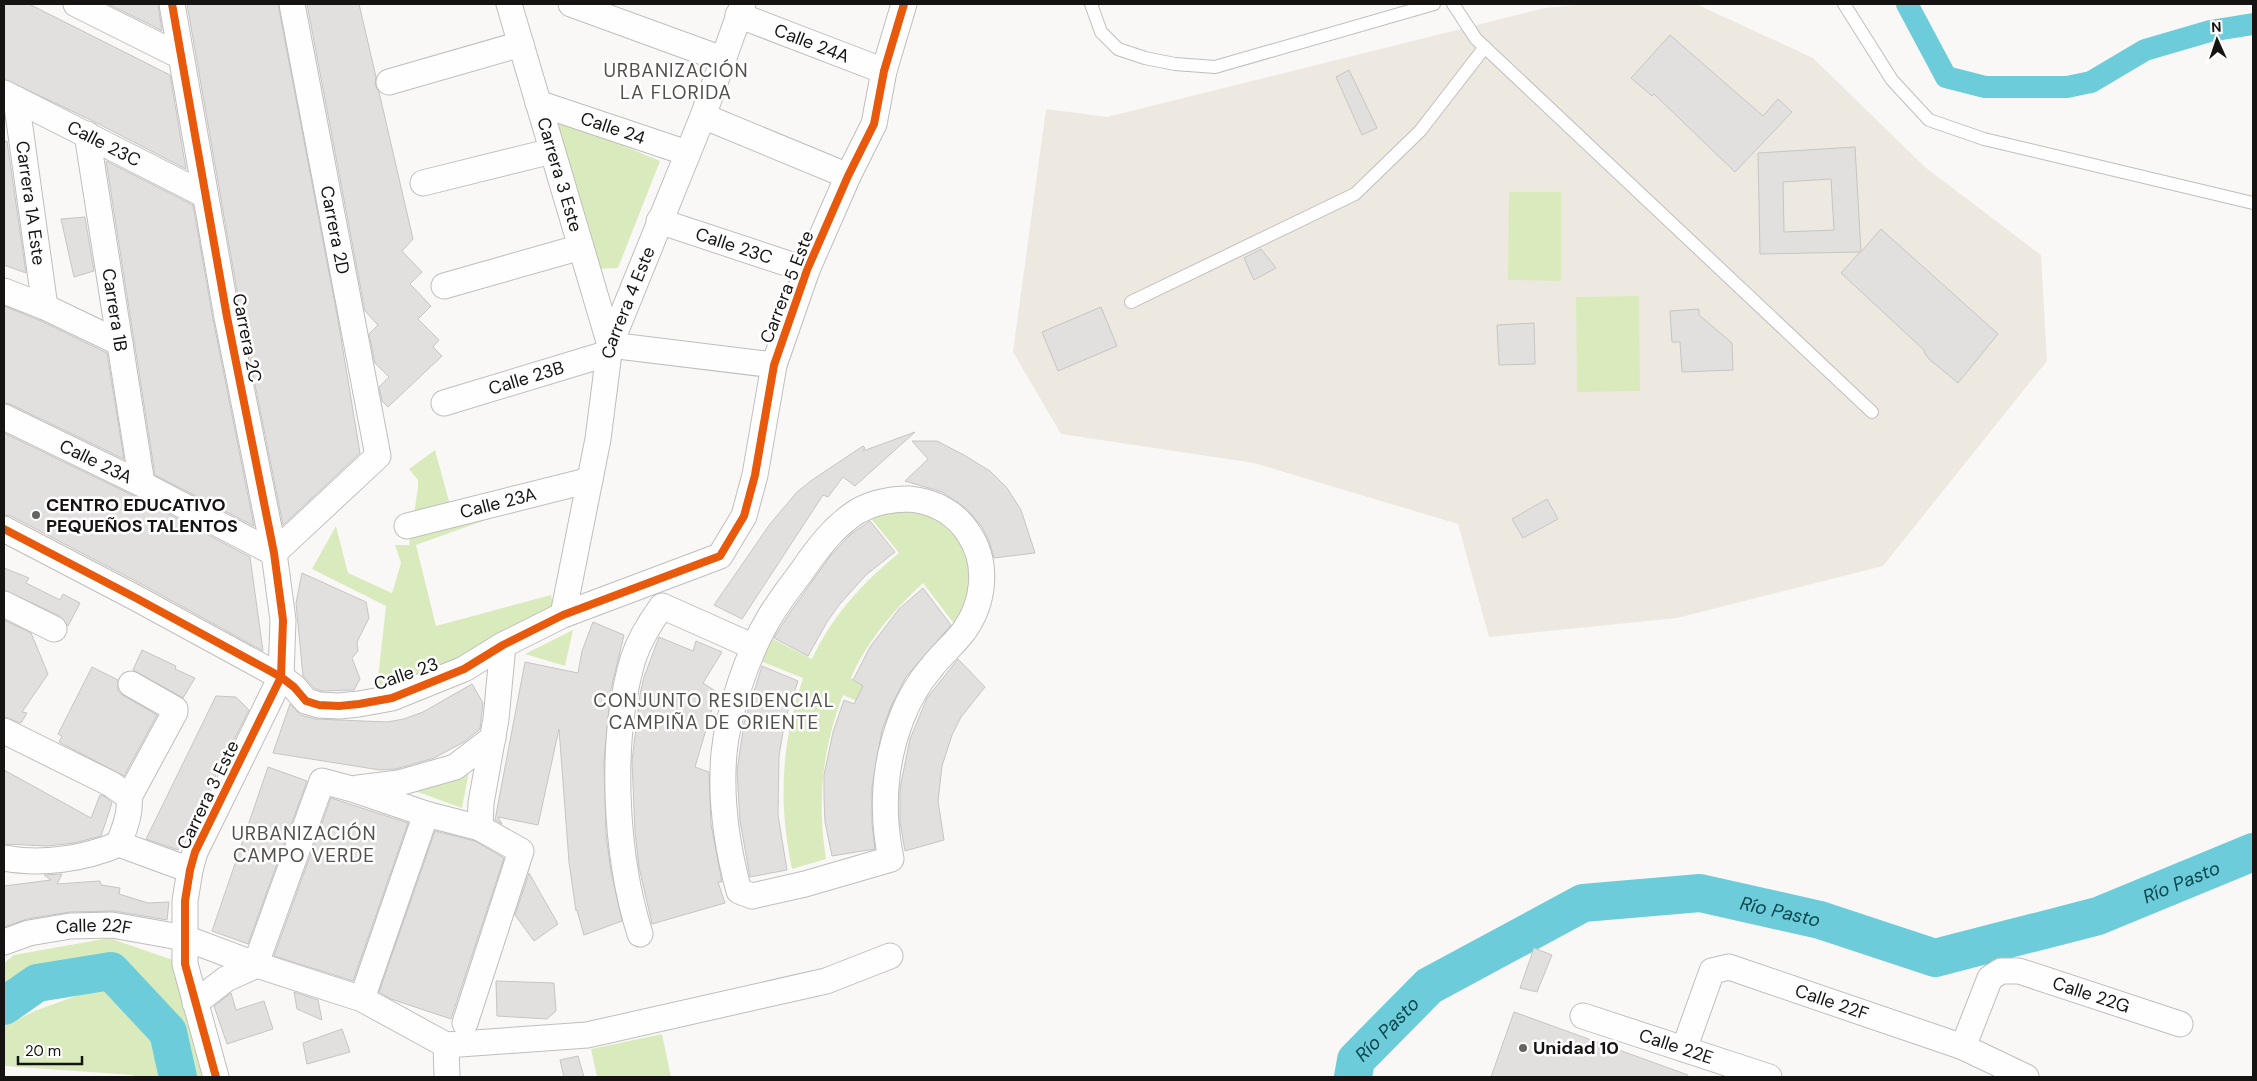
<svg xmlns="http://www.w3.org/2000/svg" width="2257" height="1081" font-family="'DM Sans',sans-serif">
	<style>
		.built { fill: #ede9e1 }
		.green { fill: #d9ebbd }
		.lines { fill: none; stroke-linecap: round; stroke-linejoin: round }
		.canal { stroke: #6dccda; stroke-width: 22 }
		.river { stroke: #6dccda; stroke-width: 38 }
		.building { fill: #e1e0de; stroke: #c6c5c3; fill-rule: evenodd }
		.service-casing { stroke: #c0bebc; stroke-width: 14 }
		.minor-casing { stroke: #c0bebc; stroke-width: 27 }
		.service { stroke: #fefefe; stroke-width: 12 }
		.minor { stroke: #fefefe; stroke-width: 25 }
		.cycleway-casing { stroke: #fff; stroke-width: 11 }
		.cycleway { stroke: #e8590c; stroke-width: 8 }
		.poi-dot { fill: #656462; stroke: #fff; stroke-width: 2 }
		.labels { text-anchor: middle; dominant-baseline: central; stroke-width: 5; stroke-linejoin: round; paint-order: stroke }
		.street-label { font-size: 18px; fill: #151412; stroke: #fff }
		.poi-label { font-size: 18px; font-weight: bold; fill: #151412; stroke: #fff; text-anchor: start }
		.neighbourhood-label { font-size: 19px; letter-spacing: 1px; fill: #52504c; stroke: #fff }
		.water-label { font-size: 19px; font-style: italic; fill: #0b464f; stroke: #fff }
	</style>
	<rect width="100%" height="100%" fill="#faf8f6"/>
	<polygon class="built" points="1585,4 1696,4 1813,58 1925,167 2041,255 2047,361 1883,566 1677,618 1489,637 1458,524 1254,463 1061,434 1013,352 1046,109 1107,117 1545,8"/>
	<g class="green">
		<polygon points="552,116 660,161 618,268 595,269"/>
		<polygon points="1509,192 1561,192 1561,281 1508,280"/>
		<polygon points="1639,296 1640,391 1577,392 1576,297"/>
		<polygon points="435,450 452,512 566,491 416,545 436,626 551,595 555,614 428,683 387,690 377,687 386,606 312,569 336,526 348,573 392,593 401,563 395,545 409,545 418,488 418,480 409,469"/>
		<path d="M921,509L953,529L969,557L971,593L955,625L923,583C895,609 866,642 851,678L898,701L891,716L843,695C822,750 817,801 826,859L792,869C778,801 781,745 803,678L755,659L765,635L812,659C832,616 862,583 899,553L869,516L878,511Z"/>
		<polygon points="573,630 565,666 525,654"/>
		<polygon points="471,761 462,808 404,787"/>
		<polygon points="109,938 173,960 210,1077 188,1077 179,1033 119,962 32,975 4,996 4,963 14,955"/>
		<polygon points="115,982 167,1045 173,1077 133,1077 133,1075 4,1066 4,1026 37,1010"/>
		<polygon points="662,1034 671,1077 597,1077 591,1049"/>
	</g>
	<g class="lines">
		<polyline class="canal" points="1907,4 1946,77 1985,87 2067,87 2091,82 2145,50 2210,31 2253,24"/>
		<g class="river">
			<polyline points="4,1006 37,983 111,971 168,1032 178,1077"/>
			<path id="s1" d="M1353,1077L1356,1060L1429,986L1583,903L1700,893L1820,920L1935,958L2098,916L2253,852"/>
		</g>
	</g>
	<g class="building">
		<polygon points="4,4 29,4 170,75 186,169 93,121 4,79"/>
		<polygon points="108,4 158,4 162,31 151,25"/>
		<polygon points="187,4 278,4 338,320 360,453 283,525 241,314"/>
		<polygon points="307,4 359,4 376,77 375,85 379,92 413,239 402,251 422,272 410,284 431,306 418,319 439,340 433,347 442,356 388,407 382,401 379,387 389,377 375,363 369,334 378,325 365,311"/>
		<polygon points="1670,35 1763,116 1778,99 1792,112 1735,172 1654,94 1652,96 1631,78"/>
		<polygon points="1349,70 1377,128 1362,135 1336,77"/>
		<polygon points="7,141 26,273 4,265 4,142"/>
		<path d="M1855,147L1861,252L1881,229L1998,334L1958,383L1929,359L1924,352L1925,351L1841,273L1860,252L1760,254L1758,153ZM1831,179L1834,230L1784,232L1783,182Z"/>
		<polygon points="106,161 193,205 213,319 254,526 155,475"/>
		<polygon points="85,217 94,271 74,277 61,219"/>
		<polygon points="1261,249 1276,268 1254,280 1244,258"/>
		<polygon points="4,306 39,320 107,353 124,459 10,404 4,403"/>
		<polygon points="1101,307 1117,346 1058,371 1042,332"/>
		<polygon points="1699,309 1699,315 1732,343 1733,370 1682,372 1680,342 1672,342 1670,311"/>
		<polygon points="1534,323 1535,364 1499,365 1497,325"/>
		<polygon points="915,432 855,486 843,477 828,497 823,495 742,619 714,605 770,524 797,492 812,480 863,446 865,448 863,451"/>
		<polygon points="4,433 136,497 250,557 263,651 143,585 11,516 4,515"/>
		<polygon points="912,441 937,441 964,455 990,471 1007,488 1021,510 1035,553 994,558 989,541 982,527 967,509 942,492 905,481 928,459"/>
		<polygon points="1547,499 1558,519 1523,538 1512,519"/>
		<polygon points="870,521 895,552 866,575 839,605 827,622 808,656 774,638 789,614 831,555 851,534"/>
		<polygon points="4,568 29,578 26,583 60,600 63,594 80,603 68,626 60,616 4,590"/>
		<polygon points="302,573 366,602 369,618 357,642 358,651 352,658 360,679 354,690 322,691 314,688 303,676 296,603"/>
		<polygon points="923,588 951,625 906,677 892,704 882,730 872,787 872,824 875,849 832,856 825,822 824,798 824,775 833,732 844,700 854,704 863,686 853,680 870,647 899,609"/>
		<polygon points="4,620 31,633 48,674 22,712 27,713 21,723 4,717"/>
		<polygon points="593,622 624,635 611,689 604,761 606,835 611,871 622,921 584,935 577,910 576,911 569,862 559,729 538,825 498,817 502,824 495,820 525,662 578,673 582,651"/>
		<polygon points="659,637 693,651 696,641 722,652 703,683 717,692 695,767 709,772 711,824 722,882 718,882 725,903 652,924 639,867 635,832 632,761 640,694 644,677"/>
		<polygon points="142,650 176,666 175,669 195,678 183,698 133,670"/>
		<polygon points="958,659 985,687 961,717 952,735 942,766 938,801 944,840 905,851 900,822 900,788 910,739 927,698"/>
		<polygon points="762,666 798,681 785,720 779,756 778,815 787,870 750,877 740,821 737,771 744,723"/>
		<polygon points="92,667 118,680 118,691 124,696 157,715 124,776 59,742 62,736 58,734"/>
		<polygon points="472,684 483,703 480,729 464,742 434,758 396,769 380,770 273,753 290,704 301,715 315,719 387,722 404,719 423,712"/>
		<polygon points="216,696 236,697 249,710 178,850 146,839"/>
		<polygon points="268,767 307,781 248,944 212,931"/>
		<polygon points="4,770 91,818 100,795 104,796 112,803 101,836 74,843 47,846 4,844"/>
		<polygon points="331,798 408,823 353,981 274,956"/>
		<polygon points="435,831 475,841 504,858 451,1019 391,999 379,992"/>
		<polygon points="529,873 558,924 534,941 515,915"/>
		<polygon points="62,874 57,884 100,881 101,885 120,888 119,894 148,903 169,902 167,920 114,911 70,912 27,919 4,927 4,886 51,880 44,875"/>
		<polygon points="1534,948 1552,955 1537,992 1520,988"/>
		<polygon points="496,981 554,983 556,1011 547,1019 497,1016"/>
		<polygon points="294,992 318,1000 322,1020 297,1009"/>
		<polygon points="231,993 236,1010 264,1001 273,1029 227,1044 214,1006"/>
		<polygon points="1514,1012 1688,1075 1687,1077 1491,1077"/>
		<polygon points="342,1029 350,1052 307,1064 303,1043"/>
		<polygon points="578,1056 584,1077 564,1077 560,1060"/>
	</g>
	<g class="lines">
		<g class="service-casing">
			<g id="service">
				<polyline points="1091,4 1101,32 1118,49 1145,58 1175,64 1215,67 1434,4"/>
				<polyline points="1453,4 1476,39 1872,412"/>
				<polyline points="1844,4 1892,80 1929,120 1984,139 2253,203"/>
				<polyline points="1131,302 1355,194 1420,131 1485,47"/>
			</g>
		</g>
		<g class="minor-casing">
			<g id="minor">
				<polyline points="76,4 180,56"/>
				<polyline points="172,4 227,317 274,553 283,620 281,677 195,852 190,870 185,901 185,964 216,1077"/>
				<path id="s2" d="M509,4L610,345L774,365"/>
				<polyline points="571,4 722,59"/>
				<path id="s3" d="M738,15L884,71"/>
				<polyline points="389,82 521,44"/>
				<path id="s4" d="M4,93L205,195"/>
				<path id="s5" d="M16,99L45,307"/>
				<path id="s6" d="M538,103L687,153"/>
				<polyline points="703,116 848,176"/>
				<path id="s7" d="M87,134L142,484"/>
				<polyline points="423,183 552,151"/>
				<path id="s8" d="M659,221L807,270"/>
				<polyline points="444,286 581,247"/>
				<polyline points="4,291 45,307 120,343"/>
				<path id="s9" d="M444,403L609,353"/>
				<path id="s10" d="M4,417L142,484L274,553L378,456L292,4"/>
				<path d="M909,499C934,501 956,513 969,534C989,564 984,603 964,631C954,644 941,655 931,668C919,682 909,699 902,717C884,763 881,811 891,859L805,884L752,896L739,891C727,847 720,800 724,753C728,712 748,653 769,618C779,601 791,586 802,571C817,549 834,526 858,511C874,502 891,499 909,499Z"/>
				<path id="s11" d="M407,526L590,480"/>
				<polyline points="4,529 136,598 281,677 294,687 306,701 319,705 339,706 359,704 392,698 464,669 503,645 563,615 720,556 744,516 755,475 774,365 807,270 848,176 874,124 884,71 904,4"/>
				<polyline points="4,604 54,629"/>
				<path id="s12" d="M563,615L598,439L610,345L703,116L743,4"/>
				<path d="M4,731L111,784L129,797C131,815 124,828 119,844"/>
				<polyline points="358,788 399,783 455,767 493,738"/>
				<polyline points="129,797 175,712 175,709 131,684"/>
				<polyline points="480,828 481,803 496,719 503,645"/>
				<path d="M4,858C41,865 84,859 119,844L190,870"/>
				<path d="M640,934C615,854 609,741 633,659C639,641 651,621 662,606L754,647"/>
				<path id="s13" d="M4,942L29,933L70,926L112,925L185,938L257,965L362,999L446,1045"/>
				<polyline points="259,955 322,781 352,789 426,814 480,828 521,851 465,1023"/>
				<polyline points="365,990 426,814"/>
				<polyline points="195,1003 226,979 257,965"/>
				<path id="s14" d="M1583,1016L1769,1077"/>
				<path id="s15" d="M1963,1047L1990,978L2001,971H2019L2180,1024"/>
				<path id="s16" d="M1684,1049L1712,971L1729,967L1963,1047L2026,1077"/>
				<polyline points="447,1077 446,1045 587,1035 826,981 890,956"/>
			</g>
		</g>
		<use href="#service" class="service"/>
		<use href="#minor" class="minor"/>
		<g class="cycleway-casing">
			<g id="cycleway">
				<polyline points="172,4 227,317 274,553 283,620 281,677 195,852 190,870 185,901 185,964 216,1077"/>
				<polyline points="4,529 136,598 281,677 294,687 306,701 319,705 339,706 359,704 392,698 464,669 503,645 563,615 720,556 744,516 755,475 774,365 807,270 848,176 874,124 884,71 904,4"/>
			</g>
		</g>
		<use href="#cycleway" class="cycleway"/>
	</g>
	<g class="poi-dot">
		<circle cx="36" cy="515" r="5"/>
		<circle cx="1523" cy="1048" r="5"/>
	</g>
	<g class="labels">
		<g class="street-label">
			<text stroke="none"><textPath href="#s3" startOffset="79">Calle 24A</textPath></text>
			<text stroke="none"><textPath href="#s6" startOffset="79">Calle 24</textPath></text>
			<text stroke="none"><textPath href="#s4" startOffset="112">Calle 23C</textPath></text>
			<text stroke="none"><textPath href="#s2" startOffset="178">Carrera 3 Este</textPath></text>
			<text stroke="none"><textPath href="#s5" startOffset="105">Carrera 1A Este</textPath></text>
			<text transform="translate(335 230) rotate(79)">Carrera 2D</text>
			<text stroke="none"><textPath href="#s8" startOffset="79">Calle 23C</textPath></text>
			<text transform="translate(787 287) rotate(-69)">Carrera 5 Este</text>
			<text stroke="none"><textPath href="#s12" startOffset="320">Carrera 4 Este</textPath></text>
			<text stroke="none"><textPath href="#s7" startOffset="178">Carrera 1B</textPath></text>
			<text transform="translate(247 338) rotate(79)">Carrera 2C</text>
			<text stroke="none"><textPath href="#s9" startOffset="86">Calle 23B</textPath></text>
			<text stroke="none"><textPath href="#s10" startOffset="102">Calle 23A</textPath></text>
			<text stroke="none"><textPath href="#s11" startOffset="94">Calle 23A</textPath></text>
			<text transform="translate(406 674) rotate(-19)">Calle 23</text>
			<text transform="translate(208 795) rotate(-64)">Carrera 3 Este</text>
			<text stroke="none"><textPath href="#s13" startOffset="92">Calle 22F</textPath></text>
			<text stroke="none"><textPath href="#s15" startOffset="181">Calle 22G</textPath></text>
			<text stroke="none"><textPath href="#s16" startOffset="209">Calle 22F</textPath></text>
			<text stroke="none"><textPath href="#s14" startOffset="98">Calle 22E</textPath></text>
		</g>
		<g class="poi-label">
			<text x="46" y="505">CENTRO EDUCATIVO<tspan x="46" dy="21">PEQUEÑOS TALENTOS</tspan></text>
			<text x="1533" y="1048">Unidad 10</text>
		</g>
		<g class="neighbourhood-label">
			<text x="676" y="70">URBANIZACIÓN<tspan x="676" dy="22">LA FLORIDA</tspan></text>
			<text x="714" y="700">CONJUNTO RESIDENCIAL<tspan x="714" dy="22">CAMPIÑA DE ORIENTE</tspan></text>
			<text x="304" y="833">URBANIZACIÓN<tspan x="304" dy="22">CAMPO VERDE</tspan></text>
		</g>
		<g class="water-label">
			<text stroke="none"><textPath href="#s1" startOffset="916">Río Pasto</textPath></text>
			<text stroke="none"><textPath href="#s1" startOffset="496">Río Pasto</textPath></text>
			<text stroke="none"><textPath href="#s1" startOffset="61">Río Pasto</textPath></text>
		</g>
	</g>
	<rect width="2257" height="1081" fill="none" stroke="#151412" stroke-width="10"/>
	<g transform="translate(2217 40) rotate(357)" stroke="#ffffff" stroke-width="4" paint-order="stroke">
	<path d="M0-4L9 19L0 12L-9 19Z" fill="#151412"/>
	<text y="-8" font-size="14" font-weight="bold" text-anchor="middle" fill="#151412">N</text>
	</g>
	<path d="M18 1056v8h64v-8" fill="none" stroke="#151412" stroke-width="2.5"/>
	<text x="25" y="1056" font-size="15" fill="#151412" stroke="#ffffff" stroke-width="4" paint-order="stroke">20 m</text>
</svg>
